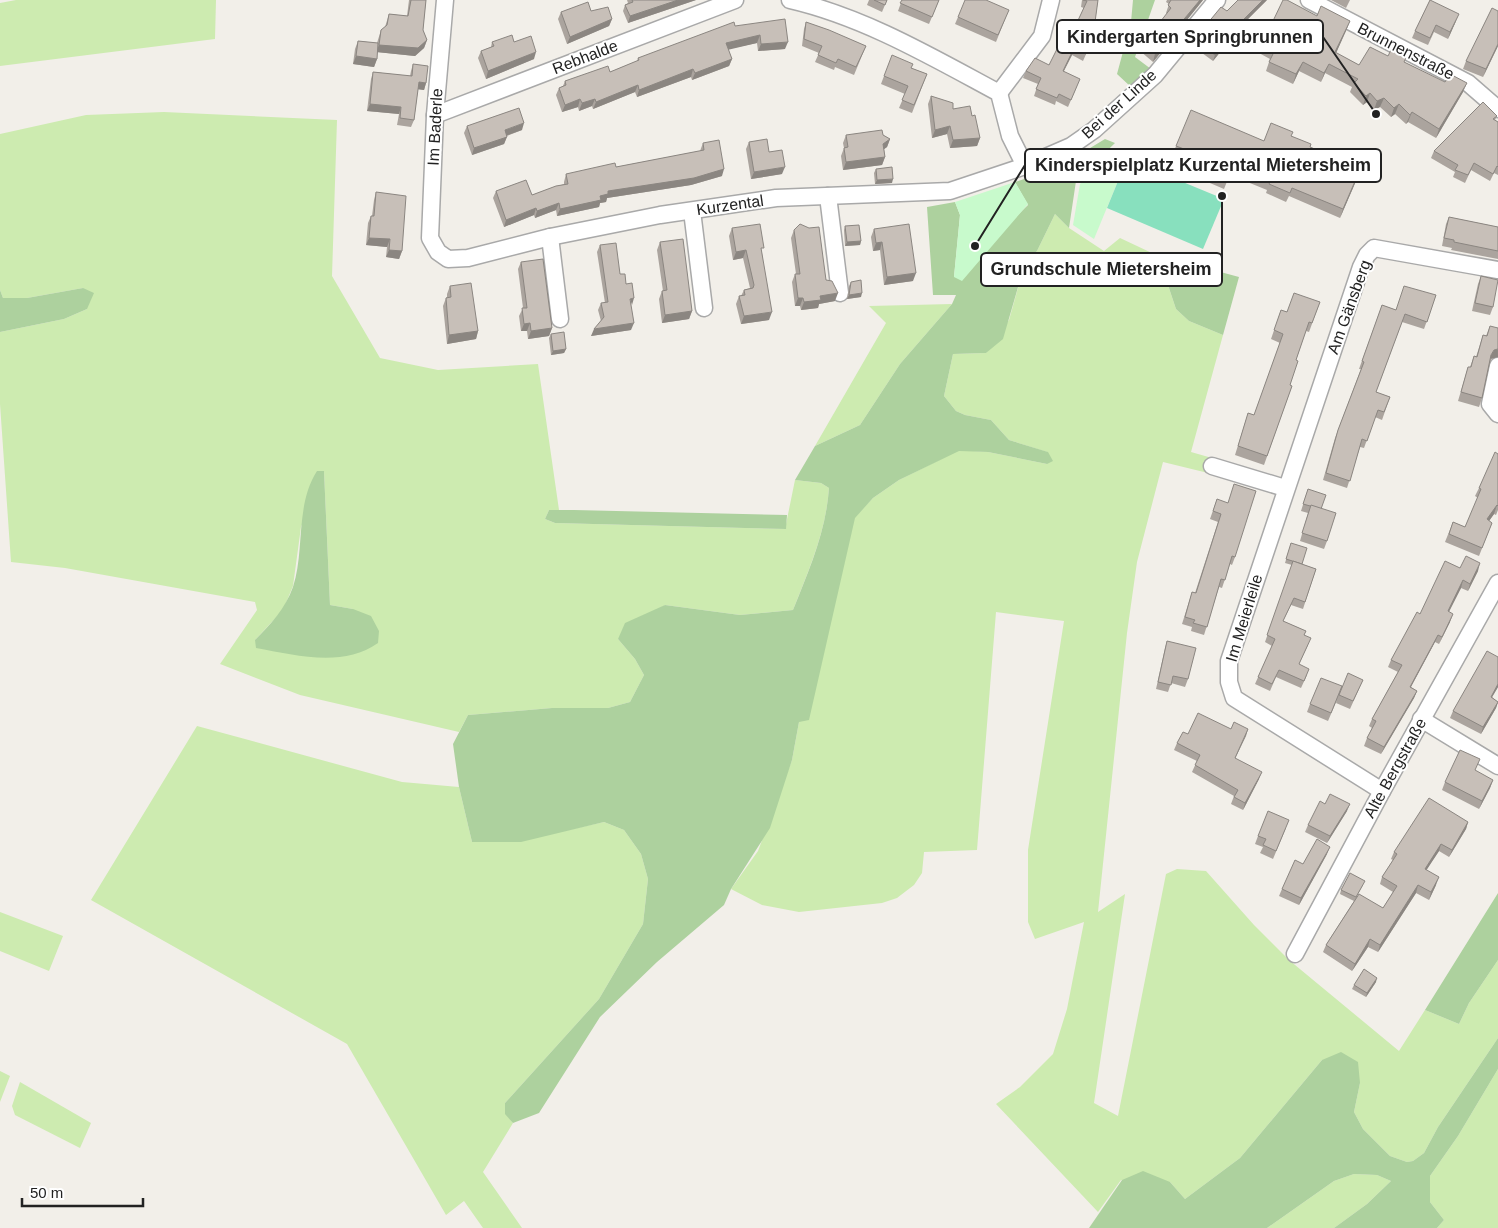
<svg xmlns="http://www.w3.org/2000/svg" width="1498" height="1228" font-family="Helvetica,sans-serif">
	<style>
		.grass { fill: #cdebb0; fill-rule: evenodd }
		.forest { fill: #add19e }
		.park { fill: #c8facc }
		.pitch { fill: #88e0be }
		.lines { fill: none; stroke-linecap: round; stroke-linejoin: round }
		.minor-casing { stroke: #a9a9a9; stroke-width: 19 }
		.minor { stroke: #fff; stroke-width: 16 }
		.wall { fill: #aba49e }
		.shaded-wall { fill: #8b8681 }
		.building { fill: #c7bfb8; stroke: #8b8681 }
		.labels { text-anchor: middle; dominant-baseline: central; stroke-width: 4; stroke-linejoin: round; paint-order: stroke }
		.street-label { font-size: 16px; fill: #222; stroke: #fff }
		.leader { fill: none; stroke: #222; stroke-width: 2 }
		.callout-dot { fill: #222; stroke: #fff; stroke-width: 2 }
		.callout { fill: #fff; stroke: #222; stroke-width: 2 }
		.callout-label { font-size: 18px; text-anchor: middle; font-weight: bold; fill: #222 }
	</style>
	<rect width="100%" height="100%" fill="#f2efe9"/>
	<g class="grass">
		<polygon points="16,0 216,0 215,39 0,66 0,3"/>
		<path d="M164,112L337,120L332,276L380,358L438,370L538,364L559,510H549L545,519L555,523L785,529L795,480L821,483L829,488C826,532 809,569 793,610L740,615L665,605L618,639L635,659L644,675L630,702L608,708H552L468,715L459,732L300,695L220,664L257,610L255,602L65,568L11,562L0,404V332L64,319L87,309L83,288L27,298H3L0,290V134L86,115ZM324,471L330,605L353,609L255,640L283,610L293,586L301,527Z"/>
		<polygon points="1055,214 1069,228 1104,251 1120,238 1154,254 1164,273 1176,309 1189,321 1223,335 1191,452 1212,458 1208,473 1163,462 1137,562 1127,633 1098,912 1125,894 1094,1103 1118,1116 1166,874 1177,869 1206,871 1254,925 1289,960 1399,1051 1425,1010 1459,1024 1469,1003 1498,960 1498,1038 1438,1127 1424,1153 1413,1161 1407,1162 1390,1156 1363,1129 1354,1112 1360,1083 1322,1060 1240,1158 1185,1199 1170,1182 1121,1180 1098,1212 996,1104 1020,1087 1053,1054 1067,1009 1084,922 1035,939 1028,922 1028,850 1064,621 996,612 977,850 924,852 922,873 914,885 897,898 882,903 799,912 762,905 731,889 758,851 792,760 799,722 837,587 854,518 873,498 899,480 959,450 988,452 1047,464 1047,452 1009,440 991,420 965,415 956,411 944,396 953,354 986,353 1009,320 1025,263 1037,251"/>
		<polygon points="952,304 900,364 860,425 815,446 886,323 869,306"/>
		<polygon points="197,726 402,782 459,787 472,842 568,830 604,822 624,830 641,854 648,879 643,924 599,999 505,1103 506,1114 513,1123 483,1172 522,1228 483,1228 464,1201 446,1215 347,1044 91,900"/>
		<polygon points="0,912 63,936 49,971 0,951"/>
		<polygon points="1498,1069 1498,1228 1437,1228 1444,1220 1430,1202 1430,1176 1458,1136"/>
		<polygon points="0,1071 10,1076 0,1102"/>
		<polygon points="20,1082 91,1123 80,1148 15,1115 12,1106"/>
		<polygon points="1354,1174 1377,1175 1391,1181 1367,1204 1334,1228 1267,1228 1334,1181"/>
	</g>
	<g class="forest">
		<polygon points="1133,0 1155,0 1135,57 1151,69 1131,87 1117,74 1131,22"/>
		<path d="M1105,139L1115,143L1076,181L1069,228L1055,214L1037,251L1025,263L1003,339L986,353L953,354L944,396L956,411L965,415L991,420L1009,440L1048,452L1053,461L1047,464L988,452L959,451L899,480L873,498L855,518L809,720L799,722L792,760L770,828L731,889L724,905L657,962L600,1017L539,1113L513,1123L505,1114V1103L599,999L643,924L648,879L641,854L624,830L604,822L521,842H472L459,787L453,744L468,715L552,708H608L630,702L644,675L635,659L618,639L625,623L665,605L740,615L793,610C809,570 826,532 829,488L821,483L795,480L815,446L860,425L900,364L952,304L956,295H933L927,207L955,202L960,215L954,277L1028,205L1015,182L1057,168Z"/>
		<polygon points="1154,254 1239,277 1223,335 1189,321 1176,309 1164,273"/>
		<polygon points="83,288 94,293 87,309 64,319 0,332 0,290 3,298 27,298"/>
		<path d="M317,471H324L330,605L353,609L371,616L379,631L378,643C343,668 295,655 256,648L255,640C271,624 285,609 293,587C305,551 295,505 317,471Z"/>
		<polygon points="549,510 574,510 787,515 786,529 555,523 545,519"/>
		<polygon points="1498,893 1498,960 1469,1003 1459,1024 1425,1010"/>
		<polygon points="1498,1038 1498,1069 1458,1136 1430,1176 1430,1202 1444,1220 1437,1228 1334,1228 1367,1204 1391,1181 1377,1175 1354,1174 1334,1181 1267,1228 1089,1228 1122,1180 1143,1171 1170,1182 1185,1199 1240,1158 1322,1060 1341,1052 1358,1062 1360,1083 1354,1112 1363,1129 1390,1156 1407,1162 1413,1161 1424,1153 1438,1127"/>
	</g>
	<g class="park">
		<polygon points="1114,151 1127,159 1094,239 1073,225 1080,184"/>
		<polygon points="1015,182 1028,204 962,281 954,277 960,215 955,202"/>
	</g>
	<polygon class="pitch" points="1127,159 1224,199 1203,249 1107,208"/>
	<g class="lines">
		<g class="minor-casing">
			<g id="minor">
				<polyline points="445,0 435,115 430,238 438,252 448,259 468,258 550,237 660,215 776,198 950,191 1025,166 1071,146 1094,130 1155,75 1217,0"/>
				<path d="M790,0C864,17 932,57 999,93L1010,136L1025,166"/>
				<polyline points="1309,0 1468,83 1498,109"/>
				<polyline points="999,93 1042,36 1051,0"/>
				<polyline points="435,115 735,0"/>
				<polyline points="828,196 840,293"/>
				<polyline points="692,211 704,308"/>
				<polyline points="550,237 560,319"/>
				<polyline points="1498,366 1490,404 1498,414"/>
				<polyline points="1212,466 1285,488"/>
				<polyline points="1421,719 1498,766"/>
				<polyline points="1382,791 1234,698 1229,682 1229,661 1361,267 1367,255 1374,248 1498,270"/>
				<polyline points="1295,954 1382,791 1498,583"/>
			</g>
		</g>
		<use href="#minor" class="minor"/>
	</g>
	<g class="wall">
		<polygon points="409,0 426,0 423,30 427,40 424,48 415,56 377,52 377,59 374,67 353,64 355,49 358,41 377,43 381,30 385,27 389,14 407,16"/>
		<polygon points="627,0 696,0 628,23 623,11 625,5 628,3"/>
		<polygon points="869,0 887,0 882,12 867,5"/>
		<polygon points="902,0 939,0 929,24 898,11"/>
		<polygon points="1082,0 1098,0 1095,22 1099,32 1094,44 1091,43 1083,61 1072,55 1064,71 1077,86 1068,107 1056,101 1055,105 1034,96 1038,84 1023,78 1026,71 1049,65 1074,29 1084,8 1081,7"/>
		<polygon points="1167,0 1203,0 1153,62 1140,51 1143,44 1167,14 1166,13 1169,4 1166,2"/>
		<polygon points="1267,0 1227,40 1225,46 1213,61 1202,53 1204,47 1212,36 1205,31 1207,24 1227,11"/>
		<polygon points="1331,0 1350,0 1346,8"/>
		<polygon points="1430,0 1456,21 1448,39 1434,32 1428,45 1412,38 1415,31"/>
		<polygon points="561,12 612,19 609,26 567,44 558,19"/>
		<polygon points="1317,16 1350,21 1336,53 1359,65 1388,56 1404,62 1463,92 1436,138 1408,122 1406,124 1395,114 1391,117 1380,107 1374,110 1367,102 1363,105 1350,92 1352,87 1325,73 1321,82 1299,71 1293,84 1266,71 1270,59 1259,53 1262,44"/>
		<polygon points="958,17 1006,17 996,42 955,24"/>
		<polygon points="785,19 785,49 758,51 757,43 728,49 732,59 729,66 692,80 691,77 637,97 635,92 593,109 592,106 579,111 578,107 562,112 556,95 559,88 563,86 565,81 610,72 637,61 638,58"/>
		<polygon points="806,22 866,46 854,75 835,67 834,70 815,62 819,53 802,46 804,29"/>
		<polygon points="492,42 514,42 534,59 486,79 478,58 481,51 491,47"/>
		<polygon points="1498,46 1483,77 1463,69 1466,61"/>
		<polygon points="413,64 426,83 424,90 418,89 414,120 411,127 397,125 399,114 367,111 371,79 373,72 410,76 411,71"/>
		<polygon points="911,68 927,74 912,113 899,108 905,94 881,84 884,76"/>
		<polygon points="931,96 953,109 972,116 980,138 977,146 950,148 947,134 932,138 928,104"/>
		<polygon points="1497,116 1495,120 1498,122 1498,175 1494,173 1490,181 1471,170 1465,183 1453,177 1455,172 1431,158 1434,151"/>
		<polygon points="467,126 522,130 507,136 504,144 472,155 464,133"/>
		<polygon points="846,135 883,135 890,139 887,147 884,149 885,157 882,165 843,170 841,156 844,148 843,143"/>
		<polygon points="1291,136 1340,164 1356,181 1340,218 1289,196 1286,202 1266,193 1267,190 1240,179 1238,183 1228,179 1224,189 1177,169 1181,158 1173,154 1176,146 1264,141"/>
		<polygon points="749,142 782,174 751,179 746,149"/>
		<polygon points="703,143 722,176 691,185 607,198 606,202 600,203 599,207 557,216 556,210 535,218 534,215 504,227 493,198 496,191 532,195 564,184 564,182 566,174 616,167 700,151"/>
		<polygon points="876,169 892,183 875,184 874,173"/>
		<polygon points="376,192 402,251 399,259 386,257 387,247 366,245 368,223 371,216 372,216 374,200"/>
		<polygon points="1449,217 1498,227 1498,259 1451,250 1452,248 1442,246 1446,224"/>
		<polygon points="845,226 861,241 860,245 845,246 844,230"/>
		<polygon points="732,228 762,253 769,320 741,324 736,304 739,296 741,296 744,290 750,288 743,258 733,260 729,236"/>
		<polygon points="874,229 913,281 884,285 880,250 873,251 871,237"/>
		<polygon points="794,230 826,280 835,301 819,304 818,308 801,310 800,306 795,306 792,282 795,274 796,274 791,238"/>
		<polygon points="660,242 692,311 689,319 662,323 659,299 662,291 663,291 657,250"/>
		<polygon points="600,245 626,284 631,305 631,330 591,336 601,321 598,310 601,303 605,303 597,252"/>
		<polygon points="521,262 552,328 549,336 528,339 527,331 521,331 519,316 523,308 518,269"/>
		<polygon points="1481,276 1493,307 1490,315 1472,311 1478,284"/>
		<polygon points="851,282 861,297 847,299 849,286"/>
		<polygon points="450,286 478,331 476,339 447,344 443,306 446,298 447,297 447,294"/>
		<polygon points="1436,295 1424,329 1402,322 1376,392 1390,397 1382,420 1375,417 1364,448 1360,447 1347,488 1323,480 1335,438 1361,369 1359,369 1382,305 1396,310"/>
		<polygon points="1320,302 1309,332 1306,331 1296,360 1290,385 1292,386 1264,465 1235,455 1248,413 1254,415 1280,343 1271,339 1281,310 1287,312"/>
		<polygon points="1490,326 1491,359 1482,398 1479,407 1458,401 1468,367 1470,367 1474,356 1476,357 1483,335 1486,336"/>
		<polygon points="551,334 566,349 564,353 551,355 549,338"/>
		<polygon points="1498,454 1498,510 1496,515 1494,514 1489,521 1492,523 1479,556 1445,542 1453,522 1465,527 1478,498 1475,496 1479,488"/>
		<polygon points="1308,489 1321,509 1327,541 1324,549 1300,541 1308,513 1301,511"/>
		<polygon points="1217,499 1235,557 1232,565 1230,564 1222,588 1219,587 1204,635 1191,631 1192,627 1182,624 1192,592 1195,593 1218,522 1210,519"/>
		<polygon points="1291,543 1302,564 1316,569 1303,609 1291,605 1283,621 1306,631 1304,635 1308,645 1299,664 1307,675 1301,688 1276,677 1270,691 1255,684 1272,646 1265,642 1292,565 1285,563"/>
		<polygon points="1460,568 1478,571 1468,591 1461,588 1449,612 1450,622 1439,644 1435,642 1411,687 1417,691 1414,698 1381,754 1364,746 1367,738 1372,728 1369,726 1372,719 1398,672 1388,667 1391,660 1420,614"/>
		<polygon points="1167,641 1188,679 1185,687 1171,683 1168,692 1156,689 1165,648"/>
		<polygon points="1498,657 1498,687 1492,697 1498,702 1496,708 1481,734 1450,718 1453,711"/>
		<polygon points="1363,680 1350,709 1336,703 1337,700 1328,721 1307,712 1310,704 1342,686"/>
		<polygon points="1231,729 1248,729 1235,758 1259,779 1243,810 1231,804 1234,796 1192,772 1197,761 1174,750 1177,743 1188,734"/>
		<polygon points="1493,780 1490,788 1479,809 1442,790 1445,782"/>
		<polygon points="1325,804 1347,811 1327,843 1305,832 1308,825"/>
		<polygon points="1468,822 1466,829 1449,857 1439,851 1426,870 1436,885 1429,900 1416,893 1378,952 1368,947 1352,971 1323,952 1326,945 1354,901 1340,894 1341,890 1363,885 1357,896 1383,908 1393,892 1380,884 1382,877 1393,860 1391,859 1394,852"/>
		<polygon points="1286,828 1273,859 1260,853 1263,847 1255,844 1258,836"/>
		<polygon points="1327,854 1299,905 1279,896 1282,889 1303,864"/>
		<polygon points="1376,982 1366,997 1352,989 1354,985"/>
	</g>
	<g class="shaded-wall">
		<polygon points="678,0 696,0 628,23 630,16"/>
		<polygon points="1200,0 1203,0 1153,62 1155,54"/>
		<polygon points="1263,0 1267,0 1227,40 1225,46 1213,61 1215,55 1225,38"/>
		<polygon points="1459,14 1456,21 1448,39 1450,32"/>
		<polygon points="612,19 609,26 567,44 570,37"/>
		<polygon points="1350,21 1346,31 1332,62 1335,52"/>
		<polygon points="760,35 757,43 723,51 726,43"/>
		<polygon points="427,40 424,48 415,56 376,52 379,45"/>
		<polygon points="788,42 785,49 758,51 761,44"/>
		<polygon points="1498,44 1498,46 1483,77 1486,69"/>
		<polygon points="1074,48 1072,55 1060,78 1063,71"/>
		<polygon points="536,52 534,59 486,79 488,71"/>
		<polygon points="356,56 377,59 374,67 353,64"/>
		<polygon points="732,59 729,66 692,80 695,73"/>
		<polygon points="1303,62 1299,71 1293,84 1296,74"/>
		<polygon points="1329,64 1321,82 1324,73"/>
		<polygon points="693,69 691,77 637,97 639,90"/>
		<polygon points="419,82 426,83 424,90 416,89"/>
		<polygon points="1467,83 1463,92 1436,138 1439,129"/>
		<polygon points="638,85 635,92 593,109 596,102"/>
		<polygon points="1370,93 1367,102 1363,105 1366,96"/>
		<polygon points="1384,98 1380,107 1374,110 1377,101"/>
		<polygon points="580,99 578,107 562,112 565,105"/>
		<polygon points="595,99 592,106 579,111 582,103"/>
		<polygon points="370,104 401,107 399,114 367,111"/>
		<polygon points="1399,104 1395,114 1391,117 1394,108"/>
		<polygon points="1412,112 1408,122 1406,124 1410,115"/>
		<polygon points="524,123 522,130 502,137 505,130"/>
		<polygon points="950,126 947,134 932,138 935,130"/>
		<polygon points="507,137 504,144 472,155 474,148"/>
		<polygon points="980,138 977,146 950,148 953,140"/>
		<polygon points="890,139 887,147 880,152 883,144"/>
		<polygon points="885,157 882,165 843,170 846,162"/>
		<polygon points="785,167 782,174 751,179 754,172"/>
		<polygon points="724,169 722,176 691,185 607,198 606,202 600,203 599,207 557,216 560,209 600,196 608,191"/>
		<polygon points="1359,172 1356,181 1340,218 1343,209"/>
		<polygon points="893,179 892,183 875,184 877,180"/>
		<polygon points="559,203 556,210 535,218 537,211"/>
		<polygon points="536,208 534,215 504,227 506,220"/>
		<polygon points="369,238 390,239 387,247 366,245"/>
		<polygon points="861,241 860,245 845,246 847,242"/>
		<polygon points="882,242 880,250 873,251 876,243"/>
		<polygon points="389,250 402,251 399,259 386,257"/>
		<polygon points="746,250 743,258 733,260 736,252"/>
		<polygon points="916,273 913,281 884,285 887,277"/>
		<polygon points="838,293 835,301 819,304 818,308 801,310 804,302 820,296"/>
		<polygon points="862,293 861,297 847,299 849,295"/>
		<polygon points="634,298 632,305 630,299"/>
		<polygon points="798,298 803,298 800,306 795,306"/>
		<polygon points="692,311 689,319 662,323 665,315"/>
		<polygon points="772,312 769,320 741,324 744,316"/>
		<polygon points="530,323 527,331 521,331 524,324"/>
		<polygon points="634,323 631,330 591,336 594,329"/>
		<polygon points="552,328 549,336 528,339 531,331"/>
		<polygon points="478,331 476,339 447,344 449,335"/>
		<polygon points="566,349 564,353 551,355 553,351"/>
		<polygon points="1498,349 1498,357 1491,359 1491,355 1494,350"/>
		<polygon points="1497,505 1494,514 1484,528 1487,519"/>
		<polygon points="1480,563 1478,571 1468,591 1470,584"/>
		<polygon points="1463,580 1461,588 1445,619 1448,611"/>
		<polygon points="1453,614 1450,622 1439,644 1442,637"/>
		<polygon points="1438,635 1435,642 1407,694 1410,687"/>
		<polygon points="1498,684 1498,687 1488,704 1491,697"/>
		<polygon points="1417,691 1414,698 1381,754 1384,747"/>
		<polygon points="1498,702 1496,708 1481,734 1483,727"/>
		<polygon points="1248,729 1246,736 1232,765 1235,758"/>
		<polygon points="1262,772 1259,779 1243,810 1245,803"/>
		<polygon points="1493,780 1490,788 1479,809 1482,801"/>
		<polygon points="1350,804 1347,811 1327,843 1330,836"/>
		<polygon points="1468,822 1466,829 1449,857 1452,850"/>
		<polygon points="1441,844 1439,851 1422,877 1425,869"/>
		<polygon points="1330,847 1327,854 1299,905 1301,898"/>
		<polygon points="1439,877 1436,885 1429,900 1431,892"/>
		<polygon points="1418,885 1416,893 1378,952 1380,945"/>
		<polygon points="1370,939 1368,947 1352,971 1355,964"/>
		<polygon points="1377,978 1376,982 1366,997 1367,993"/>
	</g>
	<g class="building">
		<polygon points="411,0 426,0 423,30 427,40 418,48 379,45 381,30 387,25 389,14 408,16"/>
		<polygon points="632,0 678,0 630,16 625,5 633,2"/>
		<polygon points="874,0 887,0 885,5"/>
		<polygon points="902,0 939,0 932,17 900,3"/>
		<polygon points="965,0 986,0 1009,10 998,35 958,17"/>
		<polygon points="1083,0 1098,0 1095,22 1102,25 1097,37 1094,36 1086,54 1074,48 1063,71 1080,79 1071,100 1059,94 1057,98 1036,89 1041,78 1026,71 1035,58 1049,65 1058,47 1060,49 1070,27 1074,29 1087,1"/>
		<polygon points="1171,0 1200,0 1155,54 1143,44 1171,8 1168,5"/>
		<polygon points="1238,0 1263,0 1225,38 1227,39 1215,55 1204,47 1216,31 1207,24 1221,7 1227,11"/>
		<polygon points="1283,0 1287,0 1317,16 1321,6 1350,21 1335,52 1359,65 1370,47 1388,56 1393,46 1408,53 1404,62 1445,82 1450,74 1467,83 1439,129 1412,112 1410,115 1399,104 1394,108 1384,98 1377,101 1370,93 1366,96 1354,83 1358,79 1329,64 1324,73 1303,62 1296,74 1269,62 1275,50 1262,44"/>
		<polygon points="1430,0 1459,14 1450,32 1436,25 1430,38 1415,31"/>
		<polygon points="588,2 591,11 608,7 612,19 570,37 561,12"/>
		<polygon points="1492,8 1498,11 1498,44 1486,69 1466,61"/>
		<polygon points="785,19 788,42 761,44 760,35 726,43 732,59 695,73 693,69 639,90 638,85 596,102 595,99 582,103 580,99 565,105 559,88 566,85 565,81 608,66 610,72 639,60 638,58 734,22 735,26"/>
		<polygon points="806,22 829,30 866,46 856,67 838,59 836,63 818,55 822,46 804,39"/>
		<polygon points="512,35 514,42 531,36 536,52 488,71 481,51 494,46 492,42"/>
		<polygon points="358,41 378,43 377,59 356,56"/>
		<polygon points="892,55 913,64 911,68 927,74 914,105 902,100 908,86 884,76"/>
		<polygon points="413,64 428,66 426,83 419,82 414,120 400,118 401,107 370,104 373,72 412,76"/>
		<polygon points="931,96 953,103 953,109 970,106 972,116 975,115 980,138 953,140 950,126 935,130"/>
		<polygon points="1483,102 1497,116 1493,119 1498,122 1498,167 1497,166 1493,174 1474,163 1468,175 1455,170 1458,165 1434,151"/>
		<polygon points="519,108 524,123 505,130 507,137 474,148 467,126"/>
		<polygon points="1191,110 1264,141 1271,123 1293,132 1291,136 1311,144 1310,147 1341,160 1340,164 1359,172 1343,209 1292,188 1290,193 1269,184 1270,182 1243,170 1241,174 1232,170 1227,181 1180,160 1184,149 1176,146"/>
		<polygon points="882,130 883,135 890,139 883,144 885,157 846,162 844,148 848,147 846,135"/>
		<polygon points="767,139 769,152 782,150 785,167 754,172 749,142"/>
		<polygon points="719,140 724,169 694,178 608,191 608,194 600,196 601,200 560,209 559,203 537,211 536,208 506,220 496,191 526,180 532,195 556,186 568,184 566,174 615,163 616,167 704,150 703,143"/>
		<polygon points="892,167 893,179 877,180 876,169"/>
		<polygon points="376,192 406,196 402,251 389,250 390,239 369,238 371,216 374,216"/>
		<polygon points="1449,217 1498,227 1498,251 1454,242 1454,240 1444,238"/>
		<polygon points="760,224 764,248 761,248 772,312 744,316 739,296 745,295 744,290 753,288 754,285 746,250 736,252 732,228"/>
		<polygon points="800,224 809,228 819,227 826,280 832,281 838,293 820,296 821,300 804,302 803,298 798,298 795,274 800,274 794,230"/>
		<polygon points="909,224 916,273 887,277 882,242 876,243 874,229"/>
		<polygon points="859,225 861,241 847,242 845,226"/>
		<polygon points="683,239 692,311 665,315 662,291 667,290 660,242"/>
		<polygon points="616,243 620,274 625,274 626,284 632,283 634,298 630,299 634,323 594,329 604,317 601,303 608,302 600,245"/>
		<polygon points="543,259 552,328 531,331 530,323 524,324 522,308 527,308 521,262"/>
		<polygon points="1481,276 1498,280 1493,307 1475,303"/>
		<polygon points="861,280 862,293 849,295 851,282"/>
		<polygon points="471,283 478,331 449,335 446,298 451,297 450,286"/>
		<polygon points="1404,286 1436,295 1427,322 1405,314 1376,392 1390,397 1384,412 1378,410 1367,441 1362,439 1350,481 1326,473 1338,430 1364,362 1362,361 1382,305 1396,310"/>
		<polygon points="1294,293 1320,302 1312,323 1309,322 1296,360 1298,361 1290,385 1292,386 1267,456 1238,446 1248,413 1254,415 1283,334 1274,330 1281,310 1287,312"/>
		<polygon points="1490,326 1498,328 1498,349 1494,350 1491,355 1482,398 1461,392 1468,367 1471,367 1474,356 1477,357 1483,335 1487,336"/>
		<polygon points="564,332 566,349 553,351 551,334"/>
		<polygon points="1495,452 1498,454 1498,506 1497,505 1487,519 1492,523 1482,548 1449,534 1453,522 1465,527 1481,489 1479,488"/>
		<polygon points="1234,484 1256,491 1235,557 1232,556 1225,580 1221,579 1207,627 1193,623 1195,620 1185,617 1192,592 1196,593 1221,514 1213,511 1217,499 1228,503"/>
		<polygon points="1308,489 1326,495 1321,509 1303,504"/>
		<polygon points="1311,505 1336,513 1327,541 1302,533"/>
		<polygon points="1291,543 1307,548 1302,564 1286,559"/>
		<polygon points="1466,556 1480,563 1470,584 1463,580 1448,611 1453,614 1442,637 1438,635 1410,687 1417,691 1384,747 1367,738 1376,721 1372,719 1402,665 1391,660 1417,612 1420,614 1445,561 1460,568"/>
		<polygon points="1293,561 1316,569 1305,602 1294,598 1283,621 1306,631 1304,635 1311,638 1299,664 1309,669 1304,681 1279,670 1272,684 1258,677 1275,639 1267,635"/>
		<polygon points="1167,641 1196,648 1188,679 1173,676 1171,685 1158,682"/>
		<polygon points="1487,651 1498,657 1498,684 1491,697 1498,702 1483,727 1453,711"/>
		<polygon points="1348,673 1363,680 1353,701 1339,695"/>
		<polygon points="1321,678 1342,686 1331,713 1310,704"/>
		<polygon points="1198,713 1231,729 1234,722 1248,729 1235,758 1262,772 1245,803 1234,797 1238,790 1195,765 1200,755 1177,743 1183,732 1188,734"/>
		<polygon points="1460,750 1480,759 1475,770 1493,780 1482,801 1445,782"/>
		<polygon points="1330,794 1350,804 1330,836 1308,825 1320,801 1325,804"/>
		<polygon points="1429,798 1468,822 1452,850 1441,844 1425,869 1439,877 1431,892 1418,885 1380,945 1370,939 1355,964 1326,945 1359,894 1383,908 1397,886 1382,877 1397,854 1394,852"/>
		<polygon points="1268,811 1289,820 1276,851 1263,845 1266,839 1258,836"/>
		<polygon points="1317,839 1330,847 1301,898 1282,889 1295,860 1303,864"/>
		<polygon points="1350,873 1365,881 1356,897 1341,890"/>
		<polygon points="1364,969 1377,978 1367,993 1354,985"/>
	</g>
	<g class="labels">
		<g class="street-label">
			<text transform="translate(1406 51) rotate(27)">Brunnenstraße</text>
			<text transform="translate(585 57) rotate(-21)">Rebhalde</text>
			<text transform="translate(1119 104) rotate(-42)">Bei der Linde</text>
			<text transform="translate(435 127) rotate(-87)">Im Baderle</text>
			<text transform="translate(730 205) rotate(-8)">Kurzental</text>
			<text transform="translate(1349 307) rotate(-70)">Am Gänsberg</text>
			<text transform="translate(1244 618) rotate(-73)">Im Meierleile</text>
			<text transform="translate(1395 768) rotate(-61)">Alte Bergstraße</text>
		</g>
	</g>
	<path class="leader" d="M1376 114L1323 37M975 246L1025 165M1222 196L1222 269"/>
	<g class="callout-dot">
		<circle cx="1376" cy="114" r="5"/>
		<circle cx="975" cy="246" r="5"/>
		<circle cx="1222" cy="196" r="5"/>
	</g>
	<g class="callout">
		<rect x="1057" y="20" width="266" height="33" rx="5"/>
		<rect x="1025" y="149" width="356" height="33" rx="5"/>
		<rect x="981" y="253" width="241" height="33" rx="5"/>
	</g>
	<g class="callout-label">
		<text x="1190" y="43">Kindergarten Springbrunnen</text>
		<text x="1203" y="171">Kinderspielplatz Kurzental Mietersheim</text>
		<text x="1101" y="275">Grundschule Mietersheim</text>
	</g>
	<path d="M22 1198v8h121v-8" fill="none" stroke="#222222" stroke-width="2.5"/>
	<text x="30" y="1198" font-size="15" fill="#222222" stroke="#ffffff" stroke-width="4" paint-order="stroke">50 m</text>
</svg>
